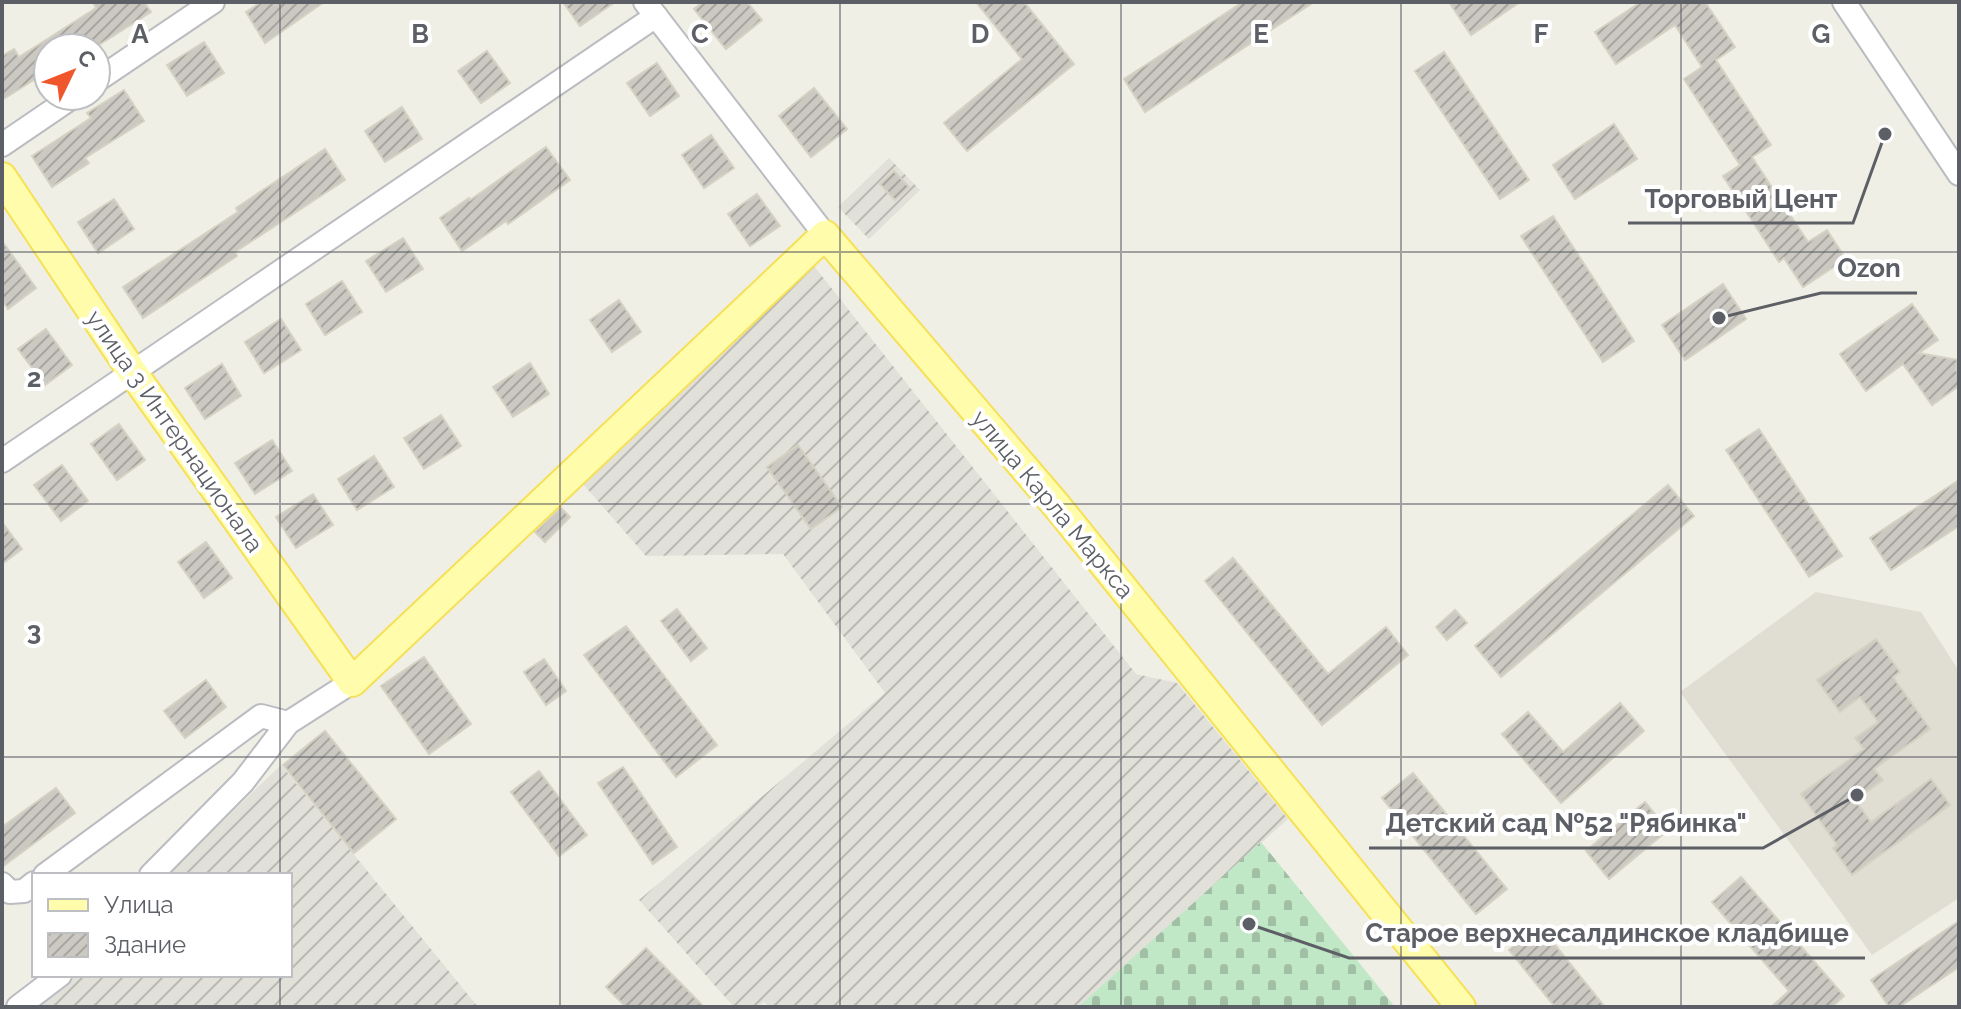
<svg xmlns="http://www.w3.org/2000/svg" width="1961" height="1009" font-family="Raleway,sans-serif">
	<style>
		.industrial { fill: url(#industrial-furrows) }
		.education { fill: #e0ded3 }
		.cemetery { fill: url(#cemetery-stones) }
		.building { fill: url(#building-hatch); stroke: #d5d2c3; stroke-width: 2 }
		.lines { fill: none; stroke-linecap: round; stroke-linejoin: round }
		.minor-casing { stroke: #babcc1; stroke-width: 26 }
		.major-casing { stroke: #f6e058; stroke-width: 32 }
		.minor { stroke: #fff; stroke-width: 22 }
		.major { stroke: #fffdab; stroke-width: 28 }
		.grid { fill: none; stroke: #5d5f66; stroke-width: 2; stroke-opacity: 0.55 }
		.labels { text-anchor: middle; dominant-baseline: central; stroke-width: 8; stroke-linejoin: round; paint-order: stroke }
		.street-label { font-size: 24px; fill: #5d5f66; stroke: #fff }
		.grid-label { font-size: 26px; text-anchor: middle; font-weight: bold; fill: #5d5f66; stroke: #fff; stroke-width: 8; stroke-linejoin: round; paint-order: stroke }
		.leader { fill: none; stroke: #5d5f66; stroke-width: 3 }
		.callout-dot { fill: #5d5f66; stroke: #fff; stroke-width: 3 }
		.callout-label { font-size: 26px; text-anchor: middle; font-weight: bold; fill: #5d5f66; stroke: #fff; stroke-width: 8; stroke-linejoin: round; paint-order: stroke }
	</style>
	<defs>
		<pattern id="industrial-furrows" width="10" height="10" patternUnits="userSpaceOnUse" patternTransform="scale(2)"><rect width="10" height="10" fill="#e1e0d9"/><path d="M-1 1l2-2M0 10L10 0M9 11l2-2" fill="none" stroke="#bab9b4"/></pattern>
		<pattern id="cemetery-stones" width="16" height="16" patternUnits="userSpaceOnUse" patternTransform="scale(2)"><rect width="16" height="16" fill="#c1e8c6"/><path d="M2 7V4a2 2 0 0 1 4 0v3zM10 15v-3a2 2 0 0 1 4 0v3z" fill="#a0bfa5"/></pattern>
		<pattern id="building-hatch" width="6" height="6" patternUnits="userSpaceOnUse" patternTransform="scale(2)"><rect width="6" height="6" fill="#cbc9c2"/><path d="M-1 1l2-2M0 6l6-6M5 7l2-2" fill="none" stroke="#a8a6a1"/></pattern>
	</defs>
	<rect width="100%" height="100%" fill="#f0efe5"/>
	<g class="industrial">
		<polygon points="889,158 920,190 869,239 838,207"/>
		<polygon points="814,266 1136,674 1177,683 1288,819 1078,1007 769,1007 764,1002 758,1007 734,1007 639,900 885,693 783,554 646,556 583,484"/>
		<polygon points="281,765 478,1007 39,1007 76,975 290,975 290,875 167,875"/>
	</g>
	<polygon class="education" points="1816,592 1921,612 1959,671 1959,898 1872,955 1680,692"/>
	<polygon class="cemetery" points="1261,842 1395,1007 1078,1007"/>
	<g class="building">
		<polygon points="93,2 144,2 151,12 94,48 48,48 48,71 2,100 2,56 14,49 19,57 96,8"/>
		<polygon points="261,2 324,2 265,43 246,12"/>
		<polygon points="563,2 615,2 580,26"/>
		<polygon points="703,2 747,2 762,20 726,49 694,9"/>
		<polygon points="976,2 1024,2 1074,64 967,151 944,123 1022,59"/>
		<polygon points="1243,2 1314,2 1145,112 1124,79"/>
		<polygon points="1449,2 1520,2 1471,35"/>
		<polygon points="1641,2 1705,2 1735,47 1716,60 1771,145 1752,157 1808,242 1827,230 1846,259 1803,287 1784,258 1779,262 1723,176 1740,165 1684,79 1702,67 1675,25 1616,64 1595,32"/>
		<polygon points="204,42 224,73 187,96 167,65"/>
		<polygon points="487,51 510,83 481,103 458,71"/>
		<polygon points="1444,52 1529,180 1500,199 1415,71"/>
		<polygon points="657,63 679,96 650,116 627,83"/>
		<polygon points="814,88 847,129 811,157 779,116"/>
		<polygon points="124,90 144,121 85,158 89,163 52,187 32,156 91,118 87,113"/>
		<polygon points="402,107 422,139 385,162 365,131"/>
		<polygon points="1614,124 1637,159 1575,199 1553,165"/>
		<polygon points="711,135 734,168 704,188 682,155"/>
		<polygon points="546,147 570,180 508,224 506,221 462,251 440,218 469,198 470,200"/>
		<polygon points="325,149 345,180 235,252 237,256 143,318 123,287 238,212 236,208"/>
		<polygon points="894,171 909,187 895,200 880,184"/>
		<polygon points="757,194 780,226 750,246 728,214"/>
		<polygon points="114,199 134,229 98,253 78,222"/>
		<polygon points="1553,216 1634,341 1603,362 1521,236"/>
		<polygon points="403,238 423,269 386,292 366,261"/>
		<polygon points="2,241 36,288 8,309 2,300"/>
		<polygon points="342,281 362,312 325,335 306,304"/>
		<polygon points="1723,284 1746,319 1685,360 1662,325"/>
		<polygon points="619,300 641,332 612,352 590,320"/>
		<polygon points="1912,304 1938,340 1919,353 1958,360 1956,370 1959,374 1959,386 1932,405 1903,364 1866,391 1840,354"/>
		<polygon points="281,319 301,350 264,373 245,342"/>
		<polygon points="46,329 72,365 45,385 18,349"/>
		<polygon points="530,363 549,394 513,417 493,387"/>
		<polygon points="222,364 241,396 205,419 185,388"/>
		<polygon points="441,415 461,446 424,469 404,438"/>
		<polygon points="119,424 145,460 117,480 91,444"/>
		<polygon points="1759,429 1842,556 1809,577 1726,450"/>
		<polygon points="272,440 292,471 255,494 235,463"/>
		<polygon points="798,445 842,507 811,529 767,467"/>
		<polygon points="374,456 394,487 357,510 338,479"/>
		<polygon points="62,465 88,501 61,521 34,485"/>
		<polygon points="1959,480 1959,526 1891,570 1870,538"/>
		<polygon points="1668,485 1694,516 1501,677 1475,646"/>
		<polygon points="313,494 333,525 296,548 276,517"/>
		<polygon points="561,508 570,517 545,542 535,532"/>
		<polygon points="2,522 22,549 2,564"/>
		<polygon points="206,542 232,578 204,598 178,562"/>
		<polygon points="1233,558 1328,674 1386,627 1408,655 1322,725 1205,581"/>
		<polygon points="677,609 707,648 691,661 661,621"/>
		<polygon points="1455,610 1467,623 1447,640 1436,627"/>
		<polygon points="626,626 717,745 676,777 584,655"/>
		<polygon points="1876,639 1900,672 1893,677 1930,729 1874,769 1883,780 1855,800 1871,822 1931,779 1950,805 1852,875 1833,848 1837,845 1801,794 1864,749 1855,738 1878,722 1860,697 1840,712 1817,680"/>
		<polygon points="424,657 471,724 429,754 381,686"/>
		<polygon points="544,659 566,691 546,705 524,672"/>
		<polygon points="206,680 226,707 185,738 164,711"/>
		<polygon points="1620,703 1644,731 1561,803 1502,734 1528,712 1563,752"/>
		<polygon points="325,731 396,819 354,853 283,765"/>
		<polygon points="623,767 677,847 653,864 598,783"/>
		<polygon points="539,771 587,835 559,856 511,792"/>
		<polygon points="1413,773 1507,889 1476,914 1382,798"/>
		<polygon points="56,788 75,813 2,867 2,827"/>
		<polygon points="1645,802 1668,830 1609,879 1586,851"/>
		<polygon points="1741,877 1844,996 1832,1007 1771,1007 1789,991 1712,902"/>
		<polygon points="1959,921 1959,967 1899,1007 1889,1007 1871,980"/>
		<polygon points="1539,925 1605,1007 1555,1007 1509,950"/>
		<polygon points="646,948 704,1007 626,1007 606,987"/>
	</g>
	<g class="lines">
		<g class="minor-casing">
			<g id="minor">
				<polyline points="645,2 825,235"/>
				<polyline points="1844,2 1959,174"/>
				<polyline points="96,81 213,2"/>
				<polyline points="2,145 74,96"/>
				<polyline points="2,461 656,16"/>
				<polyline points="45,875 261,716 288,723"/>
				<polyline points="151,875 243,782 288,723 352,682"/>
				<polyline points="2,884 10,892 24,891 34,883"/>
				<polyline points="18,1007 60,975"/>
			</g>
		</g>
		<g class="major-casing">
			<polyline id="major" points="2,177 133,373 352,682 825,235 1056,505 1461,1007"/>
		</g>
		<use href="#minor" class="minor"/>
		<use href="#major" class="major"/>
	</g>
	<path class="grid" d="M280,2V875M560,2V1007M840,2V1007M1121,2V1007M1401,2V1007M1681,2V1007M2,252H1959M2,504H1959M2,757H1959M280,975V1007"/>
	<g class="labels">
		<g class="street-label">
			<text transform="translate(175 431) rotate(55)">улица 3 Интернационала</text>
			<text transform="translate(1053 504) rotate(50)">улица Карла Маркса</text>
		</g>
	</g>
	<g class="grid-label">
		<text x="140" y="43">A</text>
		<text x="420" y="43">B</text>
		<text x="700" y="43">C</text>
		<text x="980" y="43">D</text>
		<text x="1261" y="43">E</text>
		<text x="1541" y="43">F</text>
		<text x="1821" y="43">G</text>
		<text x="34" y="387">2</text>
		<text x="34" y="640">3</text>
	</g>
	<path class="leader" d="M1885 134L1853 223H1628M1719 318L1821 293H1917M1857 795L1763 848H1369M1249 924L1349 958H1865"/>
	<g class="callout-dot">
		<circle cx="1885" cy="134" r="8"/>
		<circle cx="1719" cy="318" r="8"/>
		<circle cx="1857" cy="795" r="8"/>
		<circle cx="1249" cy="924" r="8"/>
	</g>
	<g class="callout-label">
		<text x="1741" y="208">Торговый Цент</text>
		<text x="1869" y="277">Ozon</text>
		<text x="1566" y="832">Детский сад №52 "Рябинка"</text>
		<text x="1607" y="942">Старое верхнесалдинское кладбище</text>
	</g>
	<rect width="1961" height="1009" fill="none" stroke="#5d5f66" stroke-width="8"/>
	<rect x="32" y="873" width="260" height="104" fill="#ffffff" stroke="#bebfc2" stroke-width="2"/>
	<rect x="48" y="899" width="40" height="12" fill="#fffdab" stroke="#bebfc2" stroke-width="2"/>
	<text x="104" y="913" font-size="24" fill="#5d5f66">Улица</text>
	<rect x="48" y="933" width="40" height="24" fill="url(#building-hatch)" stroke="#bebfc2" stroke-width="2"/>
	<text x="104" y="953" font-size="24" fill="#5d5f66">Здание</text>
	<g transform="translate(72 72) rotate(47)"><circle r="38" fill="#ffffff" stroke="#bebfc2" stroke-width="2"/>
	<path d="M0-6L14 30L0 20L-14 30Z" fill="#ef562c"/>
	<text y="-12" font-size="22" font-weight="bold" text-anchor="middle" fill="#5d5f66">С</text>
	</g>
</svg>
